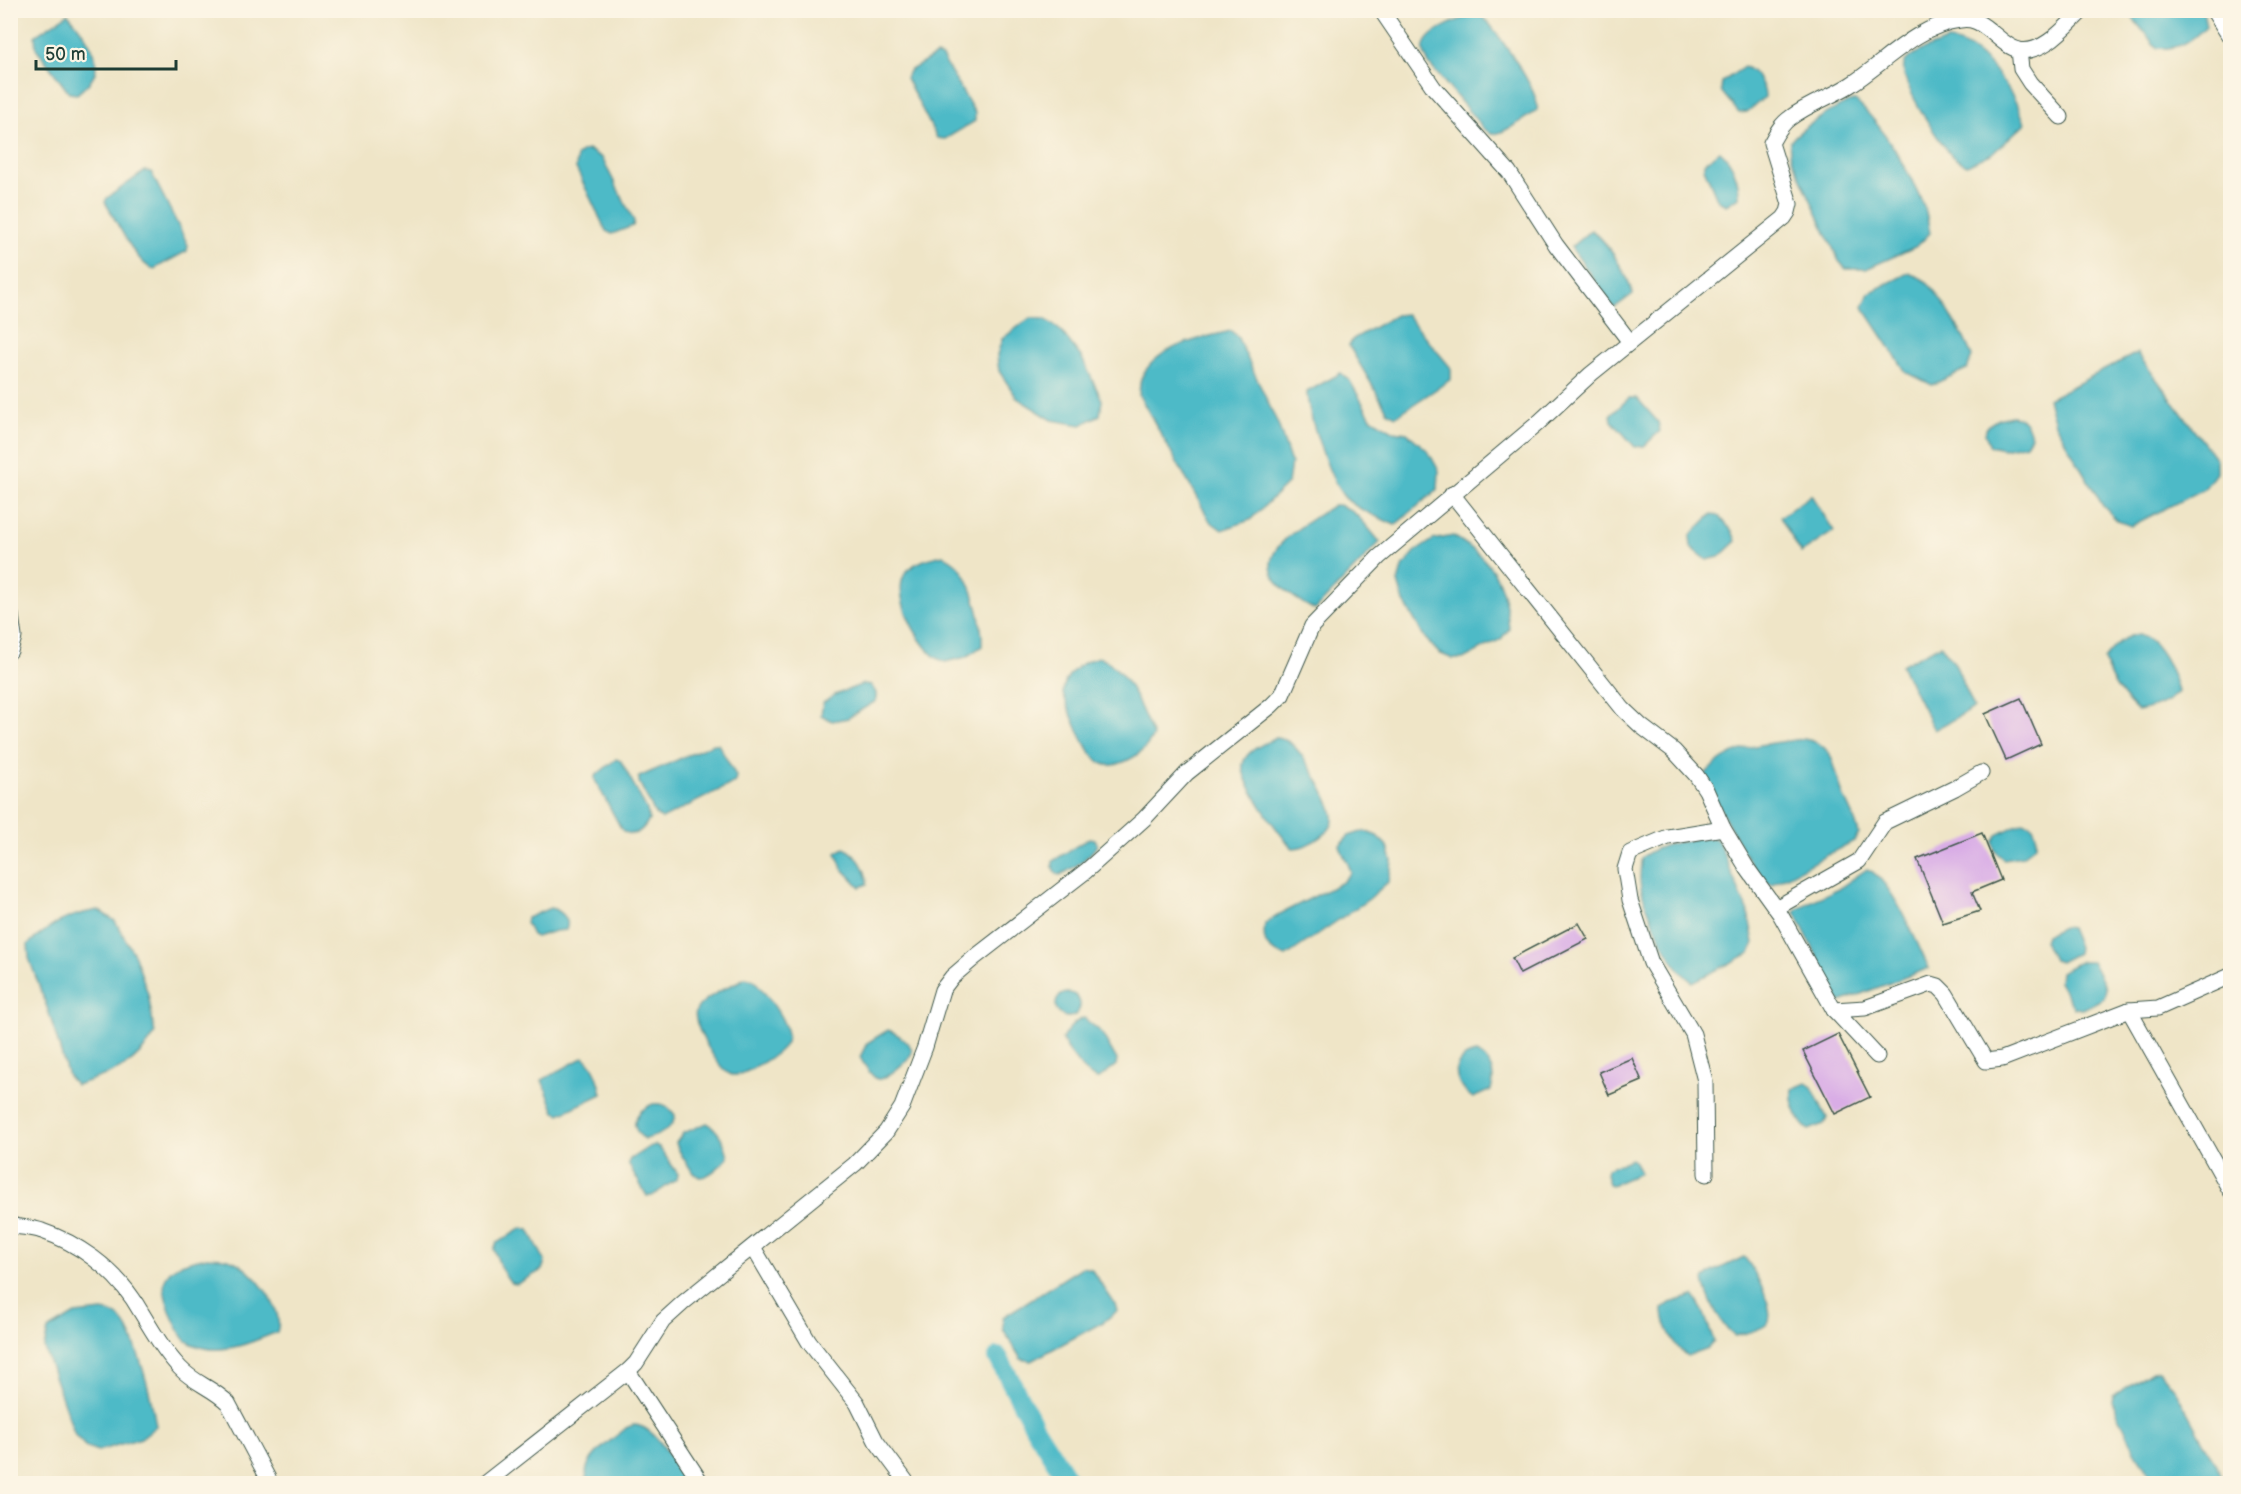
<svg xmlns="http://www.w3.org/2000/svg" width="2241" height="1494" font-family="'Balsamiq Sans',sans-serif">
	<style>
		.water { fill: #4dbac7; stroke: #367c7e; stroke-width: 1.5 }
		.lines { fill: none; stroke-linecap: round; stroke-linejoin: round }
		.canal { stroke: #4dbac7; stroke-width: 20 }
		.building { fill: #d9ade6 }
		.street-casing { stroke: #3e564a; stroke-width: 17 }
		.street { stroke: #fff; stroke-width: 15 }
	</style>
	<rect width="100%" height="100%" fill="#fcf5e5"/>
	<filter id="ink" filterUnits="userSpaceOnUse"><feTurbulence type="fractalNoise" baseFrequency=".0167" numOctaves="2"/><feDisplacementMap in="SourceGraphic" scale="12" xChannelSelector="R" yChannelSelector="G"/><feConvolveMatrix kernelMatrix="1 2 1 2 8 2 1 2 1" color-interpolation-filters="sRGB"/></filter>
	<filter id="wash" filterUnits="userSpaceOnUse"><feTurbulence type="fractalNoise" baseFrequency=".008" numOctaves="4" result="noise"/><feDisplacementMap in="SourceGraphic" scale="24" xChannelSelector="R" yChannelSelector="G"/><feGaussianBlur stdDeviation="1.35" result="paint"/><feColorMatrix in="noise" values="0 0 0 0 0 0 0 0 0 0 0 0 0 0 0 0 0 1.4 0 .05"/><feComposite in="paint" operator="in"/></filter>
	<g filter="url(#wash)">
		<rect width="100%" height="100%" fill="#efe5c7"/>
		<g class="water">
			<path d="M2127,11H2203L2206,26C2192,41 2178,50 2157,48Z"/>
			<path d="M68,14C80,27 104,58 93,77C90,84 82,89 77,94L69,93L36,48L35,36Z"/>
			<path d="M1473,15L1481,16L1488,22C1500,38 1541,92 1537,110C1528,116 1502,136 1491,134C1490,133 1484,129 1483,128L1430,65C1427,60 1422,53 1424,46C1427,31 1460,19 1473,15Z"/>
			<path d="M1947,41C1982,42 2014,93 2025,123L1993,153L1967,165C1962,162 1955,160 1951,155C1940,142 1895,77 1905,62C1913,51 1935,46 1947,41Z"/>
			<polygon points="936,55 942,57 975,113 975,121 945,139 937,138 906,78 909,71"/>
			<path d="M1744,67C1755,70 1765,86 1765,97L1747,112L1739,113L1721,91L1722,82Z"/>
			<path d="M1855,101C1884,125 1909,172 1924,206C1927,214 1928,225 1930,233L1917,246L1866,269H1846L1839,261L1791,157C1790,153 1789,148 1790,143C1794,132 1843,102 1855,101Z"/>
			<polygon points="589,150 602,158 634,221 633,226 612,234 606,231 576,168 577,156 583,151"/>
			<path d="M1720,151C1733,161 1739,181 1739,197L1726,205L1718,201L1704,168V163Z"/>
			<path d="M145,171L151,172L188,245L187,251L154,269C137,266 115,218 105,202L107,198Z"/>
			<path d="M1591,230C1607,240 1628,276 1633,294L1614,308L1571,247Z"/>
			<path d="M1908,273C1913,275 1921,277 1925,281C1940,293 1966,339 1972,357L1967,369L1932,385L1906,372L1863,307L1869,293Z"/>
			<polygon points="1406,314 1451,368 1451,379 1396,416 1388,412 1349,346 1353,339 1396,315"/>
			<polygon points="1030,318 1045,319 1061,331 1082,358 1102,400 1100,415 1081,425 1052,420 1017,398 999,371 997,355 1002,339"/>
			<path d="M1231,331L1237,336L1278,424L1291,463L1288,483L1250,520L1222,530L1210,521L1139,395C1140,390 1139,382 1142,377C1157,345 1200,339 1231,331Z"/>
			<polygon points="2137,353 2216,459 2216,473 2204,489 2131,526 2118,521 2103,506 2055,424 2048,399"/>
			<path d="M1341,373L1350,381L1371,418L1393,431L1407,433L1428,451L1439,471L1438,489L1395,525C1381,518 1350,507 1342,494C1329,477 1307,412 1307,392Z"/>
			<polygon points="1629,398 1637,398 1658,422 1660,431 1644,446 1635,447 1612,421 1611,415"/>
			<path d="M2012,416C2025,418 2028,423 2031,436L2026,444L2003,449L1990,446L1985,434L1987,426L1998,419Z"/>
			<polygon points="1811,495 1834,531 1801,553 1780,517"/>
			<path d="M1334,505C1352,503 1369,530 1380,542L1315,610C1233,566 1281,539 1334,505Z"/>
			<polygon points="1711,515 1719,516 1732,531 1736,541 1719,557 1707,560 1691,547 1690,536"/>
			<path d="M1453,536C1494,560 1505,583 1509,629L1501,639L1463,659H1453L1439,653L1425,638L1404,602L1398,582L1402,568L1415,552L1433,540Z"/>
			<path d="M943,555C947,558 952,560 955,563C973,577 983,625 982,646L966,657L945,662C941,660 936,658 933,655C915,639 888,588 909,569C919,560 931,558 943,555Z"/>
			<path d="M2139,634C2160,641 2173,672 2178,692C2167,704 2152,708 2137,711C2121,696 2109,680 2104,659C2114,646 2123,636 2139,634Z"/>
			<polygon points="1941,645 1955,664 1974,708 1934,730 1901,665"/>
			<path d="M1099,657C1129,670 1140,708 1153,736C1146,749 1139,755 1126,761C1119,764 1110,767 1103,764C1086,757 1070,711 1063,694C1063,674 1081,662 1099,657Z"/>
			<polygon points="863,684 871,685 876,693 876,701 848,718 832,721 821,715 823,703 835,695"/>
			<path d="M1275,738C1280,738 1284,739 1289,742C1302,750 1336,806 1333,821C1331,831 1322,836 1314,841C1306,845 1302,848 1293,848C1281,838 1239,779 1243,764C1246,750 1264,744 1275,738Z"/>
			<path d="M1804,739C1834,743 1834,767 1841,789C1846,805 1856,818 1859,834L1854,841L1772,884C1768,883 1766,883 1764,880C1750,868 1709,791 1706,773C1735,743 1766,744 1804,739Z"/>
			<polygon points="713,744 718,744 736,776 735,782 662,819 655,814 639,782 639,777"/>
			<path d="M616,759L621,761L647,810L649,820C642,831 634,839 622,830L595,780V776Z"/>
			<polygon points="2023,822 2032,825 2036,834 2036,845 2022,856 2004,859 1995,851 1993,842 1997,835"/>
			<path d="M1364,831L1377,836L1388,847L1392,861L1389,881L1369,899L1286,956C1267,951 1262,943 1265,924L1278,915L1343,882L1351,873C1349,862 1342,855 1340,845L1349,836Z"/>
			<path d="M1089,838L1095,839L1097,845C1088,859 1074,868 1060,875C1054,873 1052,868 1053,861Z"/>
			<path d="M1698,838H1714L1718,841L1748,912L1754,943L1750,953L1693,982C1672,971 1642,904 1640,881C1640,873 1641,865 1641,858C1657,845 1679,842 1698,838Z"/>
			<path d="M844,848C857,853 867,870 867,884L860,887L842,868L836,853Z"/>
			<path d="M1867,869C1891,878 1917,944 1929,968L1840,1002L1795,912L1798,908L1841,887Z"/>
			<path d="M550,908C561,910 571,919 566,930L555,931L536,937L532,935L526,923L527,918Z"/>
			<path d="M98,910L115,921L135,956L148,994L155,1034C133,1069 113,1073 76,1085L68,1076L49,1013L29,958L28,944C54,923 65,916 98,910Z"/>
			<polygon points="2063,927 2070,928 2078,947 2077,953 2060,962 2053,960 2044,941 2046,935"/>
			<polygon points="2081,961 2092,961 2106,988 2104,998 2083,1009 2074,1008 2059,982 2060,972"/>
			<path d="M745,978L754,980C765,993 793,1026 786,1043C781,1052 770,1058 762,1063C754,1068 741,1076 732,1075C720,1073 691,1023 696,1011C701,998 733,985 745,978Z"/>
			<circle cx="1068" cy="1005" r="12"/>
			<path d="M1084,1018L1101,1032L1117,1060L1116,1065L1098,1079C1087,1078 1067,1050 1062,1039C1066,1031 1076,1020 1084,1018Z"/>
			<path d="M888,1030C895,1032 911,1043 912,1051C912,1058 885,1081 877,1079C871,1076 863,1063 860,1057L867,1043Z"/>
			<path d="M1476,1053C1491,1059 1496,1075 1491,1090L1473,1098C1453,1084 1448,1059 1476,1053Z"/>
			<path d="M584,1057C595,1066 599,1080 602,1094L560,1114L555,1112L542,1080Z"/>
			<path d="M1806,1083L1812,1087L1827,1118L1824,1124L1809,1130C1798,1124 1790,1101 1792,1089Z"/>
			<path d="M653,1104C664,1103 668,1106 675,1115C674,1129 657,1137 644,1139C627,1125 636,1111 653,1104Z"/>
			<path d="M707,1123C718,1129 727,1146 728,1158C722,1164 710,1177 700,1177C693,1176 678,1150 676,1143L683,1133Z"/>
			<polygon points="655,1145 659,1147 678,1174 677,1179 652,1196 647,1196 629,1165 629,1160 649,1147"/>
			<polygon points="1631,1159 1635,1162 1640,1173 1612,1185 1609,1184 1606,1174 1607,1169"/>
			<polygon points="522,1228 529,1230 545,1261 542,1270 517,1284 511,1283 501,1269 494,1249 497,1243"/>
			<path d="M207,1257C214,1258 224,1257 231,1260C252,1268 286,1309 277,1332C255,1341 228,1353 204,1348C198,1347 188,1343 184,1338C175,1326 159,1290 166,1277C174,1263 193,1260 207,1257Z"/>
			<path d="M1744,1257C1753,1266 1779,1315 1766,1325C1758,1331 1744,1333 1735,1336C1722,1329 1706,1294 1704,1280L1710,1273Z"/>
			<polygon points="1082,1267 1091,1269 1115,1304 1117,1311 1103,1322 1031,1361 1021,1359 1003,1329 1003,1317"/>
			<path d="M1694,1296L1703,1311L1714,1341L1708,1348L1687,1356C1676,1348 1664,1327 1663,1312V1309L1670,1303Z"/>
			<path d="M102,1311C108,1312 116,1314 120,1318C137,1336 152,1400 156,1426L141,1438L98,1451L86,1447L75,1435L44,1348L48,1330L75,1314Z"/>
			<polygon points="2159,1370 2174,1388 2226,1483 2155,1483 2135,1451 2112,1401 2113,1396 2152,1371"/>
			<path d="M633,1425C655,1424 676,1465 685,1483H589C576,1461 612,1441 626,1428Z"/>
		</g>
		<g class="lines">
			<polyline class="canal" points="998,1357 1035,1428 1070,1484"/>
		</g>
		<g id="blocks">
			<g class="building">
				<polygon points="2021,698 2041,744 2006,760 1985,714"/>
				<polygon points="1982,833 2001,880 1972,892 1980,911 1943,923 1917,859"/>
				<polygon points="1579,923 1588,939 1520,974 1512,958"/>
				<polygon points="1838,1034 1870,1097 1835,1114 1803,1051"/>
				<polygon points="1632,1058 1642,1081 1609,1095 1599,1072"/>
			</g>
		</g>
	</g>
	<g filter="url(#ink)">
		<use href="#blocks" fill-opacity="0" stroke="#3e564a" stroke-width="1.5"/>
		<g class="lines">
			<g class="street-casing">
				<g id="street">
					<polyline points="1381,10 1434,88 1509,172 1556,245 1630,342"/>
					<polyline points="2213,10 2230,37"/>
					<polyline points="2019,50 2021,69 2030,83 2061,117"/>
					<polyline points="1452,494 1623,709 1641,726 1674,751 1696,775 1706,790 1723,828 1747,868 1780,914 1834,1010 1877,1056"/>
					<polyline points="10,651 14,637 11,615"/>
					<polyline points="1776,908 1859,861 1885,822 1955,788 1981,773"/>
					<polyline points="1834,1010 1865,1008 1931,984 1938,986 1946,994 1986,1061 2002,1059 2129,1010 2158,1008 2230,976"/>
					<polyline points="2129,1010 2230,1190"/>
					<polyline points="1706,1174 1705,1081 1693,1034 1651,963 1630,900 1625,869 1630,853 1668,837 1723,828"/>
					<path d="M10,1225C21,1228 32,1227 42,1231C78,1243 112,1268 133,1299C148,1323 161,1348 180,1368C194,1383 213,1388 228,1403L271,1484"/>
					<polyline points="753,1247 809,1342 857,1403 876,1441 908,1484"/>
					<polyline points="628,1371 702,1484"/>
					<path d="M484,1484L628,1371L636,1363L663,1321L684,1302L855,1164L886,1132L902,1107L925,1047L942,990L952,977L974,958L1086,871L1144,819L1187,773L1271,706L1282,695L1312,626L1379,557L1537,424L1591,374L1784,218L1788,212L1790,204L1771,143C1776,134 1781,124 1790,118C1808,104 1831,97 1850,85C1886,62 1916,26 1960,20C1972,18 1979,22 1989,30C1997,36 2008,48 2019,50C2043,55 2067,25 2083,10"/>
				</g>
			</g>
			<use href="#street" class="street"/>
		</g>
	</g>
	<rect width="2241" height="1494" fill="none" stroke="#fcf5e5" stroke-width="36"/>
	<path d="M36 60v9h140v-9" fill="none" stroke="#1f3d34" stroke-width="3"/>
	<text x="45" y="60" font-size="18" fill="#1f3d34" stroke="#fcf5e5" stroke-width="4.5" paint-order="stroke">50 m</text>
</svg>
